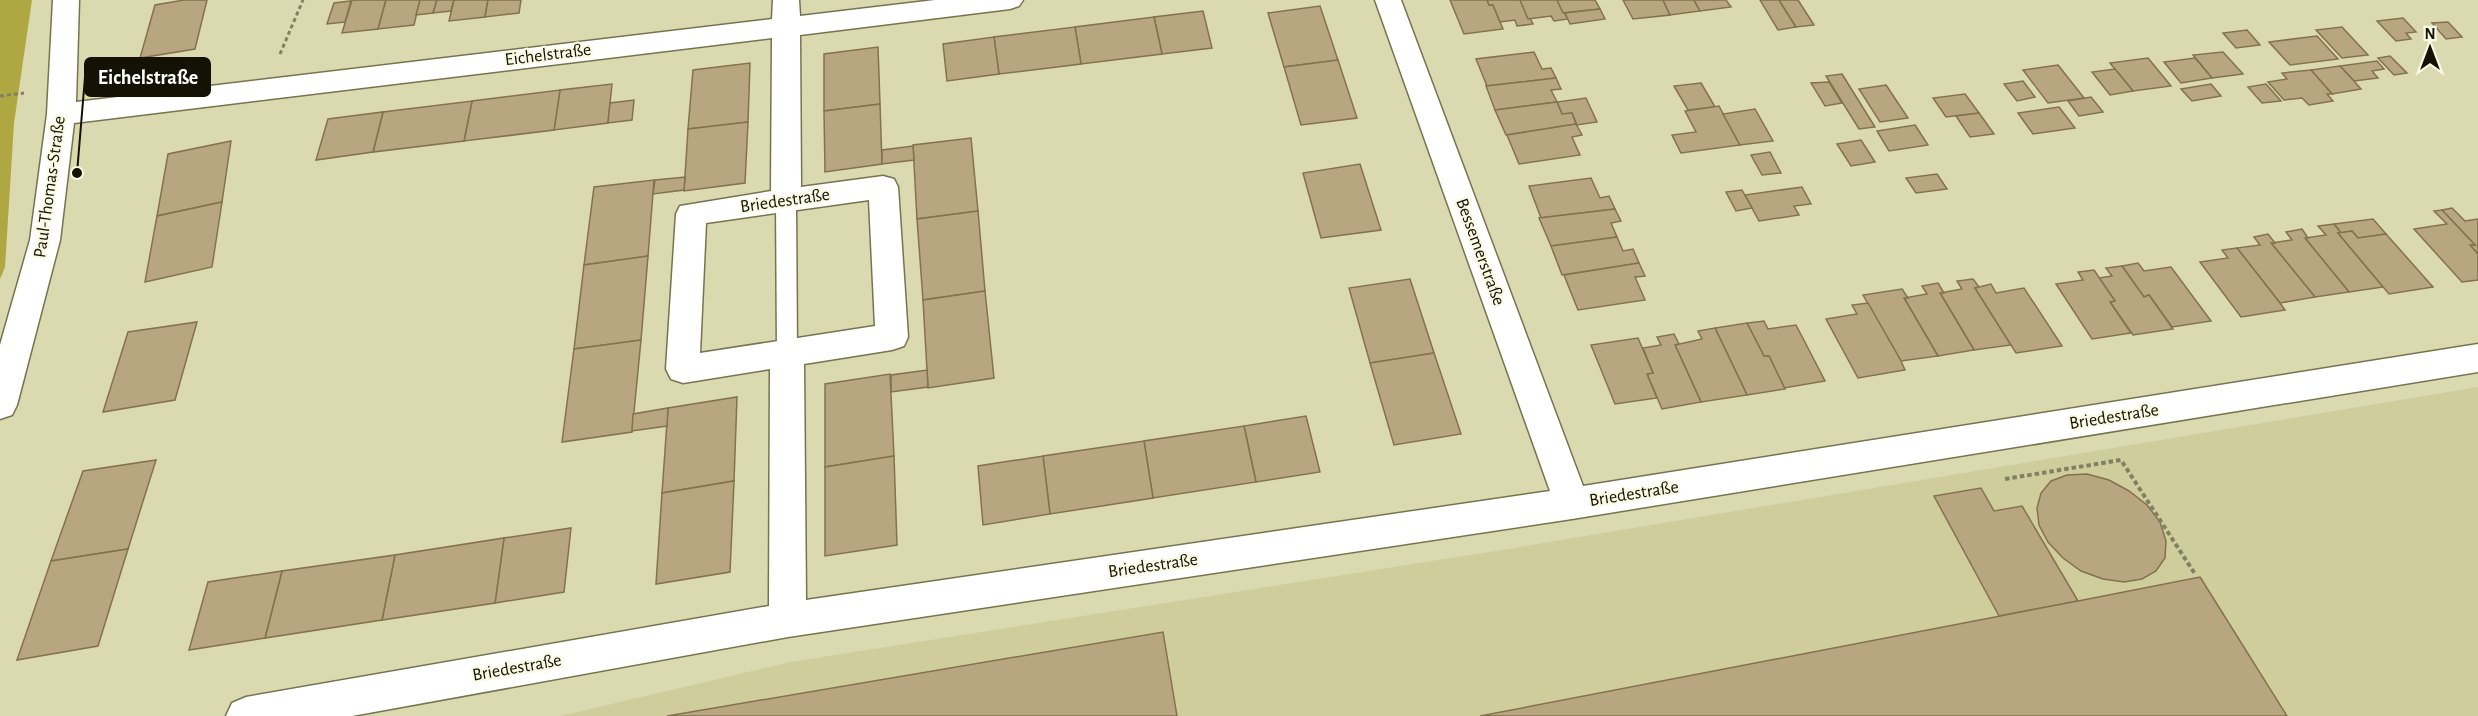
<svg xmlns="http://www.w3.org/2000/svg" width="2478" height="716" font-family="'Alegreya Sans',sans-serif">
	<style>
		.built { fill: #cfcd9c }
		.forest { fill: #afa842 }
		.building { fill: #b8a681; stroke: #83724f; stroke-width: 1.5 }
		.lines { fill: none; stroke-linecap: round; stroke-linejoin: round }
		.service-casing { stroke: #76744e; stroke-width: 3 }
		.minor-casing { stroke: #76744e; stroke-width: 3 }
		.path-far1 { stroke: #828063; stroke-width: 3; stroke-dasharray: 4 3; stroke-linecap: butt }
		.path { stroke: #828063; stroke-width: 4; stroke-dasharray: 4.5 3; stroke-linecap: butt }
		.service { fill: #fff; fill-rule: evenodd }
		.minor { fill: #fff; fill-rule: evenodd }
		.labels { text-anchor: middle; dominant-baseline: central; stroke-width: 4.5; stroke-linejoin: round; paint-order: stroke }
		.street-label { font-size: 18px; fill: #131204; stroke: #f9f9e4 }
		.leader { fill: none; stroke: #131204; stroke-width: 2 }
		.callout-dot { fill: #131204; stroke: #f9f9e4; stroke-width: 2 }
		.callout { fill: #131204; stroke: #131204; stroke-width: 2 }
		.callout-label { font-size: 20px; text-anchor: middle; font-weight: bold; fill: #fff }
	</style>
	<rect width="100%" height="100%" fill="#dbd9b0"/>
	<polygon class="built" points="2478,387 2478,716 560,716 791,662 1508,549"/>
	<polygon class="forest" points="0,0 32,0 14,123 5,267 0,279"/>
	<g class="building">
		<polygon points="184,0 207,0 195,49 140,58 155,5"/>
		<polygon points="352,0 386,0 378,29 342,33"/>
		<polygon points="386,0 420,0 414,25 378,29"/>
		<polygon points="420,0 437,0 433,13 416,15"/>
		<polygon points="437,0 454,0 451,11 433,13"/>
		<polygon points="454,0 488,0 485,17 449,21"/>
		<polygon points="488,0 521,0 519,13 485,17"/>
		<polygon points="1450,0 1487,0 1489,5 1493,5 1503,29 1464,34"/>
		<polygon points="1487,0 1520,0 1533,24 1517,26 1515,20 1500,22 1493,5 1489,5"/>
		<polygon points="1520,0 1557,0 1568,19 1554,21 1551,16 1528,19"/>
		<polygon points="1557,0 1595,0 1600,9 1563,13"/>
		<polygon points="1623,0 1663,0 1670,15 1633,19"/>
		<polygon points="1663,0 1694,0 1700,11 1670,15"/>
		<polygon points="1694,0 1726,0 1731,7 1700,11"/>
		<polygon points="1760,0 1779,0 1796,27 1778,30"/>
		<polygon points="1779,0 1798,0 1814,25 1796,27"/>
		<polygon points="351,1 345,22 327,24 334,3"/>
		<polygon points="1320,6 1338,60 1284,67 1268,13"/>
		<polygon points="1600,9 1605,19 1570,24 1565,13"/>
		<polygon points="1203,11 1212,48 1162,54 1154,17"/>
		<polygon points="1154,17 1162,54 1081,64 1075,27"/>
		<polygon points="2403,18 2416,32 2406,33 2411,39 2396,41 2377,21"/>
		<polygon points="2448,22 2462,37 2446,39 2432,23"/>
		<polygon points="1075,27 1081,64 999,74 994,37"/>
		<polygon points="2342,27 2368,55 2342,58 2316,30"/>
		<polygon points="2247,30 2260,45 2236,48 2223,33"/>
		<polygon points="2317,36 2338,59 2290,65 2269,42"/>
		<polygon points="994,37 999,74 947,81 943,44"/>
		<polygon points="878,47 880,104 824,111 824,54"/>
		<polygon points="1534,52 1542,69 1551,68 1556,78 1487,86 1476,59"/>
		<polygon points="2223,52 2243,74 2212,78 2193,55"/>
		<polygon points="2390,56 2407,73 2394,75 2378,58"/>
		<polygon points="2148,58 2171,86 2133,91 2110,63"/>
		<polygon points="2195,58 2212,78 2181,83 2164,62"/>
		<polygon points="1338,60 1357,118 1301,125 1284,67"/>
		<polygon points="2377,61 2384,69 2372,71 2378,78 2354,81 2340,66"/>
		<polygon points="750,63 748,122 688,129 693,70"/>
		<polygon points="2058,65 2084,98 2048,103 2023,70"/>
		<polygon points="2340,66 2354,81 2361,89 2332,94 2311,70"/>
		<polygon points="2115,69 2133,91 2110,95 2092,72"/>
		<polygon points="2311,70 2332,94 2327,94 2333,101 2309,105 2302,98 2284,100 2268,82 2287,79 2282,73"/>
		<polygon points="1842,74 1875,127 1859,129 1826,76"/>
		<polygon points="1556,78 1561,89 1551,90 1557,102 1495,110 1486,86"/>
		<polygon points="2023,81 2035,97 2017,101 2004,84"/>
		<polygon points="1829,82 1842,103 1825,106 1811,83"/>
		<polygon points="1701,83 1715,107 1688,110 1674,86"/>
		<polygon points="612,84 608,123 554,130 560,90"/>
		<polygon points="2211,84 2221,96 2192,101 2181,89"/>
		<polygon points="2266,84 2281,101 2262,103 2248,87"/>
		<polygon points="1886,85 1908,118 1880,122 1859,89"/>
		<polygon points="560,90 554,130 464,141 472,101"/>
		<polygon points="1965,94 1979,113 1946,117 1933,98"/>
		<polygon points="2091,97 2103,112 2079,116 2068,101"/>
		<polygon points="1586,98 1597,122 1577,125 1572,113 1562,114 1557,102"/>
		<polygon points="634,100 632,120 608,123 610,103"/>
		<polygon points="472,101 464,141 373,152 383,112"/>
		<polygon points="1557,102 1562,114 1572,113 1576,124 1506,135 1495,110"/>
		<polygon points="880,104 882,164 825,172 824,111"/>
		<polygon points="1719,106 1740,145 1681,153 1672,135 1696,132 1685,111"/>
		<polygon points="2059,107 2075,128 2033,134 2018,113"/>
		<polygon points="1755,109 1773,141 1740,145 1723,114"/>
		<polygon points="383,112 373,152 316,160 328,119"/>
		<polygon points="1979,113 1994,134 1970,137 1956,116"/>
		<polygon points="748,122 745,183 684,191 688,129"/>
		<polygon points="1576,124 1582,135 1572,137 1580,155 1519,164 1507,135"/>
		<polygon points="1915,125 1928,145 1889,151 1877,131"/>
		<polygon points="971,138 978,211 917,219 913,145"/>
		<polygon points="1861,140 1875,162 1851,166 1837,144"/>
		<polygon points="231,141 222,202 157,216 168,154"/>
		<polygon points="913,146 914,160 882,164 882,150"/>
		<polygon points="1770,152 1781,173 1762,175 1751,155"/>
		<polygon points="1360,164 1381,230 1321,238 1303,173"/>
		<polygon points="1937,174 1947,189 1916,193 1906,178"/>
		<polygon points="685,177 684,190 653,194 655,180"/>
		<polygon points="1591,178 1600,198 1609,196 1615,209 1541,218 1529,186"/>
		<polygon points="654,180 648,256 584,265 594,187"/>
		<polygon points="1802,187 1811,204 1794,206 1799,215 1759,221 1745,195"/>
		<polygon points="1742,190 1752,208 1736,211 1726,192"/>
		<polygon points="222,202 212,267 145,282 157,216"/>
		<polygon points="2452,208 2465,221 2478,219 2478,254 2470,245 2475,245 2442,210"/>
		<polygon points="1615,209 1621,221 1611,223 1617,237 1551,246 1539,218"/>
		<polygon points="2442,210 2475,245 2470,245 2478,254 2478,280 2462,282 2414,229 2447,224 2434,211"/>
		<polygon points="978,211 985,291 923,300 917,219"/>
		<polygon points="2373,219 2386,234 2358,238 2352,231 2341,233 2334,224"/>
		<polygon points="2334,224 2341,233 2338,233 2383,287 2349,292 2305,238 2326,235 2318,226"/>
		<polygon points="2302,229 2308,238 2305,238 2349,292 2315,297 2271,243 2292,240 2286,232"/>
		<polygon points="2352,231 2358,238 2386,234 2433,287 2389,294 2338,233"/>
		<polygon points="2268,234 2275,243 2271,243 2315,297 2280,303 2237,248 2260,245 2254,237"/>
		<polygon points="1617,237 1623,251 1633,249 1639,263 1562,275 1551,246"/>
		<polygon points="2237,248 2280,303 2285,310 2241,317 2200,262 2228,258 2222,250"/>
		<polygon points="648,256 641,340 574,349 584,265"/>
		<polygon points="1639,263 1645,276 1635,277 1645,300 1578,310 1564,275"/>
		<polygon points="2138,263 2144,271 2171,267 2211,321 2172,327 2149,295 2144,297 2122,266"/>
		<polygon points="2122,266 2144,297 2149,295 2173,329 2133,335 2110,302 2115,301 2099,278 2112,276 2106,268"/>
		<polygon points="2094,270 2115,301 2110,302 2131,333 2092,339 2056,284 2083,280 2078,272"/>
		<polygon points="1410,279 1434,353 1370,363 1349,288"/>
		<polygon points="1973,279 1979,287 1975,288 2011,345 1974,350 1940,293 1962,289 1957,281"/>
		<polygon points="1938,283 1944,293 1940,293 1974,350 1938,356 1904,298 1927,294 1922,286"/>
		<polygon points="1991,284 1996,293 2024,288 2062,346 2016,353 1975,288"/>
		<polygon points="1902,289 1908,298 1904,298 1938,356 1901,361 1863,295"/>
		<polygon points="985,291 994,378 928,388 923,300"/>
		<polygon points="1868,303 1901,361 1905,370 1858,378 1826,319 1857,314 1852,305"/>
		<polygon points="1764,321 1768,329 1796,325 1825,381 1784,388 1769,356 1764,356 1747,323"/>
		<polygon points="197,322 175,400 103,412 128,332"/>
		<polygon points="1747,323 1764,356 1769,356 1785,389 1747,395 1715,328"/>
		<polygon points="1715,328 1747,395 1701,402 1675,345 1702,339 1698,331"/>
		<polygon points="1674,334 1679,344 1675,345 1701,402 1662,409 1647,374 1653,373 1643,348 1661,345 1657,337"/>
		<polygon points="1638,338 1653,373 1647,374 1657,398 1615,404 1591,345"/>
		<polygon points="641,340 632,432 562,442 574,349"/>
		<polygon points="1434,353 1461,434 1394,445 1370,363"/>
		<polygon points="927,370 928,387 891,392 891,375"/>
		<polygon points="890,374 894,456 825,467 825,384"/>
		<polygon points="737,397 734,481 662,493 668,408"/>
		<polygon points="668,408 667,426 632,431 633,414"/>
		<polygon points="1306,416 1320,472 1256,482 1244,426"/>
		<polygon points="1244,426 1256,482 1153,498 1144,441"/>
		<polygon points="1144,441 1153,498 1050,514 1043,456"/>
		<polygon points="894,456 897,545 825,556 825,467"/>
		<polygon points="1043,456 1050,514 983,525 978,466"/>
		<polygon points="156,460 128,549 51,561 83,471"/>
		<polygon points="2087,474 2109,480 2129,491 2147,505 2160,522 2166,541 2165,558 2156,571 2142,579 2124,582 2103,579 2081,571 2063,558 2048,542 2039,525 2037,508 2041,493 2051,481 2067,475"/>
		<polygon points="734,481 730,572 656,584 662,493"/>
		<polygon points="1981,488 1994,511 2022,506 2078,601 1999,616 1934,496"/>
		<polygon points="571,528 564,592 495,603 504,538"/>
		<polygon points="504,538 495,603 382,620 395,555"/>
		<polygon points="128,549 98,646 17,660 51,561"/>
		<polygon points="395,555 382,620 265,638 282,571"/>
		<polygon points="282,571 265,638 189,650 208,582"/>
		<polygon points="2200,577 2287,716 1480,716 2078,601"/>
		<polygon points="1163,632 1177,716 667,716"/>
	</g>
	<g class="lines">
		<g class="service-casing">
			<polygon id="service" points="786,194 793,196 796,201 797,353 794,359 787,362 780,359 777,353 776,201 779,196"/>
		</g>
		<g class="minor-casing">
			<path id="minor" d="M53,0H79L76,102L772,19L773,0H799L800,16L935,0H1023L1019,6L1010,9L800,35L801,187L883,176L894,179L898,187L908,337L904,346L892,350L804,364L806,600L1550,491L1375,0H1401L1583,486L2478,344V372L1572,519L788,637L352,716H226L232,703L246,697L769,606L770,369L683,383L671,379L666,369L676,214L680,206L771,191L772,38L74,123L60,240L17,405L12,415L0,419V345L30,240L47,114ZM869,200L875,326L700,353L706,223Z"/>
		</g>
		<g class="path-far1">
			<polyline points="280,54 303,0"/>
			<polyline points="0,96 24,93"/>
		</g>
		<polyline class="path" points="2005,479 2121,460 2195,574"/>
		<use href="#service" class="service"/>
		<use href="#minor" class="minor"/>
	</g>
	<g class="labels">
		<g class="street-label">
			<text transform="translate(548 55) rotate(-7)">Eichelstraße</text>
			<text transform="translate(50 187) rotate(-82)">Paul-Thomas-Straße</text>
			<text transform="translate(785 201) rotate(-8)">Briedestraße</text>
			<text transform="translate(1480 252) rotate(70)">Bessemerstraße</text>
			<text transform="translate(2114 417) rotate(-9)">Briedestraße</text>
			<text transform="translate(1634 494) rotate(-9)">Briedestraße</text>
			<text transform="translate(1153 566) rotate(-8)">Briedestraße</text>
			<text transform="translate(517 668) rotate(-10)">Briedestraße</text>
		</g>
	</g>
	<path class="leader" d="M77 173L85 77"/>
	<circle class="callout-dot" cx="77" cy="173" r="6"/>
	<rect class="callout" x="85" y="58" width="125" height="38" rx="6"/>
	<g class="callout-label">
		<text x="148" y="84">Eichelstraße</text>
	</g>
	<g transform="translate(2430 48)" stroke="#f9f9e4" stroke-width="4.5" paint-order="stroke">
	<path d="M0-4.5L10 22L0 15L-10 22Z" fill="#131204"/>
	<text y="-9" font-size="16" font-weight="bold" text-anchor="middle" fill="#131204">N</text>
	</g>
</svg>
